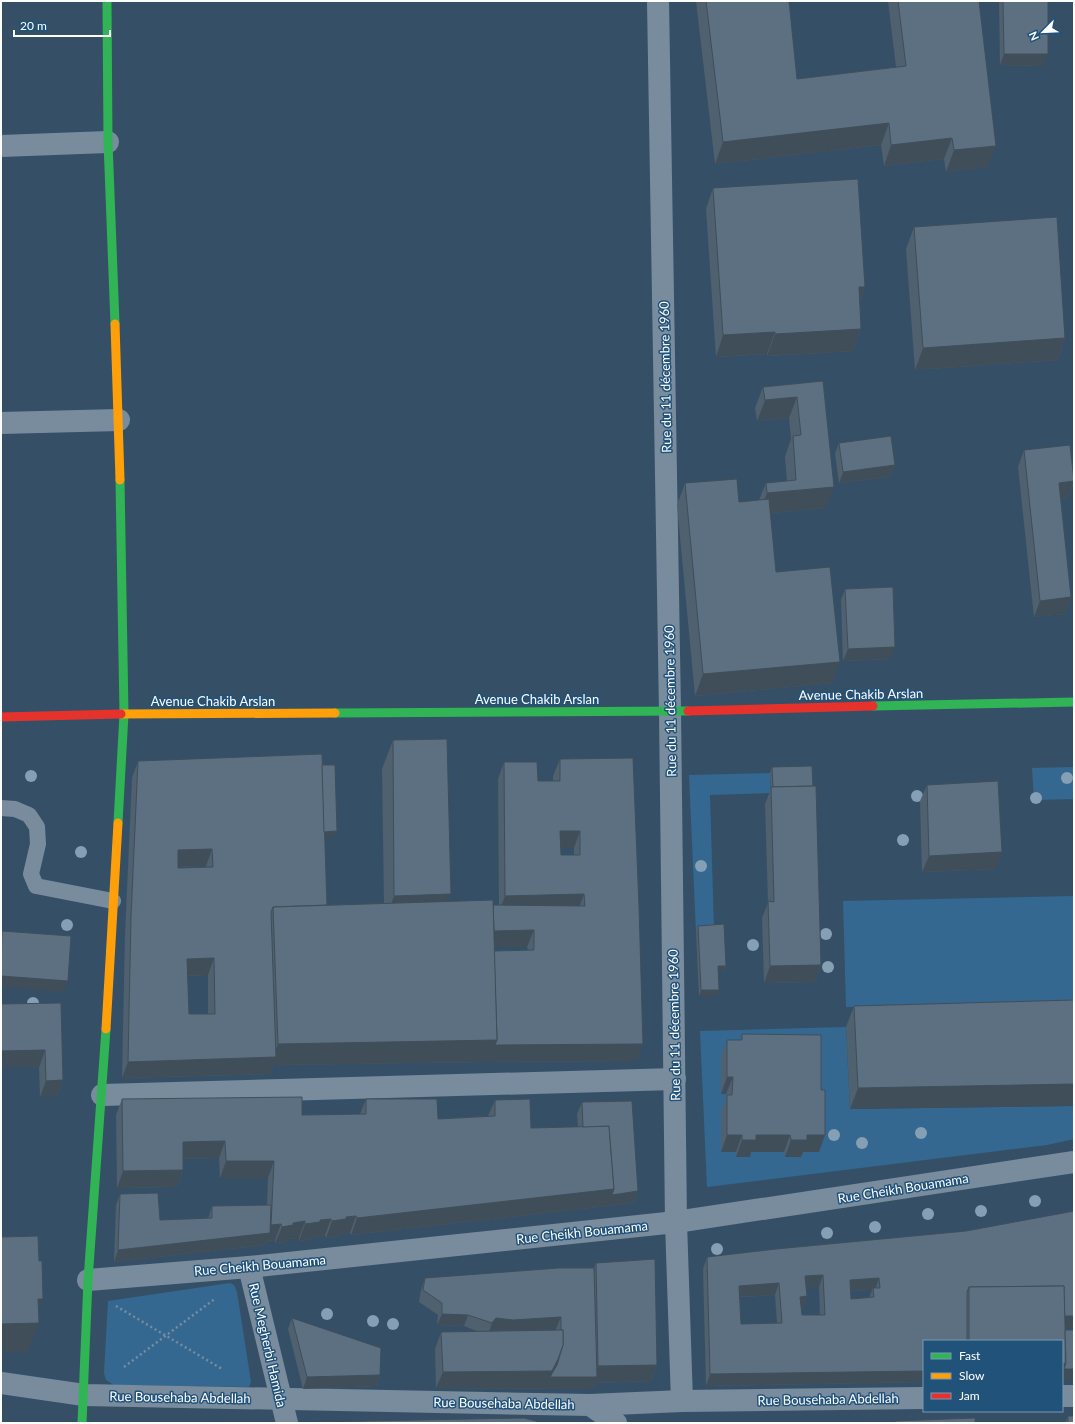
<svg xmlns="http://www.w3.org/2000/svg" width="1075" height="1424" font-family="Lato,sans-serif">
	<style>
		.green { fill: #346891 }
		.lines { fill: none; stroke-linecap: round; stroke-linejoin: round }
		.path { stroke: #798c9d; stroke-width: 2.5; stroke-dasharray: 2 3; stroke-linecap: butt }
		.lane { stroke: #798c9d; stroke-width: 16 }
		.street { stroke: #798c9d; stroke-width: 22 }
		.fast { stroke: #30b455; stroke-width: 9 }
		.slow { stroke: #ff9f0a; stroke-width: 9 }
		.jam { stroke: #e5322d; stroke-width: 9 }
		.tree { fill: #859fb4 }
		.wall { fill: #4f606f; fill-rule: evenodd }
		.shaded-wall { fill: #404e5a }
		.building { fill: #5c7081; stroke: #404e5a; fill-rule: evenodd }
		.labels { text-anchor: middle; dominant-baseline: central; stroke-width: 3; stroke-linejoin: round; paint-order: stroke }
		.street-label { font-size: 13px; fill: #fff; stroke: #21527a }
	</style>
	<rect width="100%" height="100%" fill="#355066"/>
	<g class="green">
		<polygon points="1074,767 1074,799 1034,800 1032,768"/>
		<polygon points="770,773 771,793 710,795 714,930 696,932 689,775"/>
		<polygon points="1074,896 1074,1002 846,1007 843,901"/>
		<polygon points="846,1027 850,1109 1074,1106 1074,1139 1047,1145 707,1187 700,1031"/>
		<polygon points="230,1283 234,1285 237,1292 251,1382 249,1387 114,1385 106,1380 104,1373 108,1301"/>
	</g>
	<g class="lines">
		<g class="path">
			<polyline points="116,1306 222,1369"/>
			<polyline points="124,1367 216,1298"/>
		</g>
		<polyline class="lane" points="1,808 15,809 29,815 37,827 38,844 31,874 36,886 113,901"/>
		<g class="street">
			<polyline points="658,1 670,711 676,1222 682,1401"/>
			<polyline points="1,146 108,142"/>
			<polyline points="1,423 119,420"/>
			<polyline points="102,1095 675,1079"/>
			<polyline points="249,1267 287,1423"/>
			<polyline points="88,1280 249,1267 676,1222 1074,1162"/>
			<polyline points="1,1383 84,1395 590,1405 682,1401 924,1398"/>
			<polyline points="1062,1396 1074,1396"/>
			<polyline points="590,1405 616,1423"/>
		</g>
		<g class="fast">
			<polyline points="107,1 108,142 115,324"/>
			<polyline points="873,706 1074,702"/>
			<polyline points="335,713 688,711"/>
			<polyline points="118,823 124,714 120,480"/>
			<polyline points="82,1423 88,1280 106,1029"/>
		</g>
		<g class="slow">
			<polyline points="115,324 120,480"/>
			<polyline points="121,714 335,713"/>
			<polyline points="106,1029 118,823"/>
		</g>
		<g class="jam">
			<polyline points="688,711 873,706"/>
			<polyline points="1,717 121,714"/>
		</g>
	</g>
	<g class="tree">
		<circle cx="31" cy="776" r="6"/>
		<circle cx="1067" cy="778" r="6"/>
		<circle cx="917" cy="796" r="6"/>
		<circle cx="1036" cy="798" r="6"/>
		<circle cx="903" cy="840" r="6"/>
		<circle cx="81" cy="852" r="6"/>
		<circle cx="701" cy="866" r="6"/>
		<circle cx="67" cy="925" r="6"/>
		<circle cx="826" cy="934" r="6"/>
		<circle cx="753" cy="945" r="6"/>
		<circle cx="828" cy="967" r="6"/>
		<circle cx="33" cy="1003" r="6"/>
		<circle cx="921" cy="1133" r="6"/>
		<circle cx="834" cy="1135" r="6"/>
		<circle cx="862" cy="1143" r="6"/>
		<circle cx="1035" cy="1201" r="6"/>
		<circle cx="981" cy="1211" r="6"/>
		<circle cx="928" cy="1214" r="6"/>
		<circle cx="875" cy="1227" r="6"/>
		<circle cx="827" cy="1233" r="6"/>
		<circle cx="717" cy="1249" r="6"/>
		<circle cx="327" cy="1314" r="6"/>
		<circle cx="373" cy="1321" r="6"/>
		<circle cx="393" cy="1324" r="6"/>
	</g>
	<g class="wall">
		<polygon points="696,1 789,1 797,79 896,67 888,1 979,1 988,167 946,172 944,159 884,166 881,145 715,164"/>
		<polygon points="999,1 1048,1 1044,66 1000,65"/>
		<polygon points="713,188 865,287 860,301 861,329 853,351 767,356 767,354 716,357 706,209"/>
		<polygon points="914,227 1065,338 1057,360 915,370 906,249"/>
		<polygon points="823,381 826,508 770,513 776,572 832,683 695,696 677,505 685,483 739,502 759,500 766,483 787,481 785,457 791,439 789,418 757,421 755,408 763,387"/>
		<polygon points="839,443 895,465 890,477 839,483 835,454"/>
		<polygon points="1024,450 1074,481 1068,498 1061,499 1071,597 1065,614 1034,617 1018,467"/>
		<polygon points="845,589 891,659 843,661 841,600"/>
		<path d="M393,740L448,902L493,905H499L498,779L504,762L538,781H553V776L560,759L633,758L637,1061L489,1062L273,1065L270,1074L122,1078L125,934L132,778L138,761L322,765L334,837H324L327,905L384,904L382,769ZM560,848H574V855H561ZM206,866V867L178,868V867ZM494,947H527L528,950L494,951ZM208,975V1014H189L187,976Z"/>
		<polygon points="772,767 821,965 815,982 764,983 762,918 768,903 765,804 771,789 770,773"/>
		<polygon points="927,785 996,869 922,872 920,801"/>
		<polygon points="698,926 726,966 724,972 718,972 719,990 717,996 699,996 696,932"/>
		<polygon points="1074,1000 850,1109 846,1027 854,1006"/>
		<polygon points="61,1003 63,1080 57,1097 40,1097 39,1067"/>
		<polygon points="742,1034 819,1152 803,1152 801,1157 785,1157 784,1152 751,1152 750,1157 736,1157 736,1152 721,1152 721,1112 726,1097 726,1094 721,1094 721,1057 727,1040 740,1040"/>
		<polygon points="122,1099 302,1115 360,1114 366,1099 438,1119 488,1116 495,1100 531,1128 578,1127 577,1114 582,1102 638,1191 634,1203 351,1235 350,1233 340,1234 340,1236 326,1238 325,1235 315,1237 314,1239 299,1241 299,1238 288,1239 287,1242 275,1243 275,1240 267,1241 265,1245 114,1262 116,1205 120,1194 160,1220 208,1219 212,1206 267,1205 268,1178 220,1178 219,1158 183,1159 183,1170 177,1187 117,1188 116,1115"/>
		<path d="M966,1231L1074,1328H1065V1330H1074V1380H1062V1341H924V1382L706,1386L703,1269L707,1257ZM806,1287H819L820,1315H802L801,1308L803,1307L807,1296ZM872,1290L869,1298L851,1299L850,1291ZM775,1295L777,1323L741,1324L740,1297Z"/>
		<path d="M596,1263L657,1365L651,1381L595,1383L593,1389L436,1388L435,1349L441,1332H479L464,1326L437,1325L438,1315L419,1302L421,1290L425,1278L594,1268ZM556,1329V1330L509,1331ZM492,1330L508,1331H491Z"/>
		<polygon points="292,1318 380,1375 376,1386 303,1389 288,1329"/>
		<polygon points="1068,1416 1074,1423 1065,1423"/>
	</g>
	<g class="shaded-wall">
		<polygon points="1004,54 1048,54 1044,66 1000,65"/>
		<polygon points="889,123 881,145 715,164 723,142"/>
		<polygon points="952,138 944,159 884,166 891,145"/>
		<polygon points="996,146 988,167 946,172 954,150"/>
		<polygon points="859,287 865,287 857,308"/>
		<polygon points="861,329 853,351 767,356 775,334"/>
		<polygon points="775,332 767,354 716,357 723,335"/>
		<polygon points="1065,338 1057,360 915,370 923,348"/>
		<polygon points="797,397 789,418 757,421 765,400"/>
		<polygon points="895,465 890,477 839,483 843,472"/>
		<polygon points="1074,481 1068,498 1053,500 1059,483"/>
		<polygon points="834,487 826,508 759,514 767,493"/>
		<polygon points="1071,597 1065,614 1034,617 1040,601"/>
		<polygon points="895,647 891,659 843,661 848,649"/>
		<polygon points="840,662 832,683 695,696 703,674"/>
		<polygon points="337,831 334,837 318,838 320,832"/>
		<polygon points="560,831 580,831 574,848 554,848"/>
		<polygon points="212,849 206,866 172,867 178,850"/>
		<polygon points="1002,852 996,869 922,872 929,856"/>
		<polygon points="451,894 441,923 384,925 394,896"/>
		<polygon points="584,894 578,911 499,912 505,896"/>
		<polygon points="534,930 527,947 486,947 492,931"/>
		<polygon points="214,958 208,975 181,976 187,959"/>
		<polygon points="821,965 815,982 764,983 770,966"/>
		<polygon points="718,966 726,966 724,972 716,972"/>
		<polygon points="1,976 68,981 64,992 1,987"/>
		<polygon points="701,990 719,990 717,996 699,996"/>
		<polygon points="497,1040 643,1044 637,1061 489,1062 273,1065 270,1074 122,1078 128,1062 273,1057 278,1044"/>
		<polygon points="45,1050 39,1067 1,1067 1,1051"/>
		<polygon points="727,1077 733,1077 726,1094 721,1094"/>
		<polygon points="63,1080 57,1097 40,1097 46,1081"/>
		<polygon points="1074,1084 1074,1106 850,1109 858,1088"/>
		<polygon points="727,1135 742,1135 736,1152 721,1152"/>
		<polygon points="756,1135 790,1135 784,1152 751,1152 750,1157 736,1157 742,1140"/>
		<polygon points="807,1135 825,1135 819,1152 803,1152 801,1157 785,1157 791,1140"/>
		<polygon points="225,1141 219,1158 177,1159 183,1142"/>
		<polygon points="226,1161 274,1161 268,1178 220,1178"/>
		<polygon points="183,1170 177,1187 117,1188 123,1171"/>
		<polygon points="614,1189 638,1191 634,1203 351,1235 357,1218"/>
		<polygon points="356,1216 350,1233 340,1234 340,1236 326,1238 332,1221 346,1217"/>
		<polygon points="331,1219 325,1235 315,1237 314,1239 299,1241 305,1224 320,1220"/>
		<polygon points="305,1221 299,1238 288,1239 287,1242 275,1243 282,1227 293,1223"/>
		<polygon points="281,1224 275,1240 267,1241 265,1245 114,1262 118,1250 268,1233 271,1225"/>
		<polygon points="823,1275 819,1287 801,1288 805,1276"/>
		<polygon points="879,1278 875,1290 873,1288 872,1290 846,1291 850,1280"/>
		<polygon points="779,1283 775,1295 735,1297 739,1286"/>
		<polygon points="807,1296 803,1307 796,1308 800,1297"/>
		<polygon points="38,1299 43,1299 34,1323 39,1323 28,1352 1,1353 1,1324"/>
		<polygon points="442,1314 468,1315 464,1326 437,1325"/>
		<polygon points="1062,1316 1074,1316 1074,1328 1058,1328"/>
		<polygon points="561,1317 556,1329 509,1331 492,1330 488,1335 492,1323 496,1318"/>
		<polygon points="558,1359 594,1377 598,1366 657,1365 651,1381 595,1383 593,1389 436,1388 443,1372"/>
		<polygon points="1066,1363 1074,1369 1074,1380 1062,1380 1062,1364"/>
		<polygon points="924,1371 924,1382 706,1386 710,1374"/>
		<polygon points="380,1375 376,1386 303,1389 307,1377"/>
	</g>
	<g class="building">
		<polygon points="706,1 789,1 797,79 906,66 898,1 979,1 996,146 954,150 952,138 891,145 889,123 723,142"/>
		<polygon points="1003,1 1048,1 1048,54 1004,54"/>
		<polygon points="858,179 865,287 859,287 861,329 775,334 775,332 723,335 713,188"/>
		<polygon points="1057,217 1065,338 923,348 914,227"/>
		<polygon points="823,381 834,487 767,493 766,483 796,480 793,436 801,435 797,397 765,400 763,387"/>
		<polygon points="891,436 895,465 843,472 839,443"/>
		<polygon points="1070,445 1074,481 1059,483 1071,597 1040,601 1024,450"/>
		<polygon points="737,479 739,502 769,499 776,572 830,567 840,662 703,674 685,483"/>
		<polygon points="893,587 895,647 848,649 845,589"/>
		<polygon points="447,739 451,894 394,896 393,740"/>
		<path d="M322,754L327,905L273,907L271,912L276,1057L128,1062L131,917L138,761ZM212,849L213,867L178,868V850ZM214,958L215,1014H189L187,959Z"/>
		<path d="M633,758L639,906L643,1044L495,1045L497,1040L494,951L534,950V930L494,931L493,905L585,906L584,894L505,896L504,762H537L538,781H560V759ZM560,831H580V855H561Z"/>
		<polygon points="322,765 335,765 337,831 324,832"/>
		<polygon points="812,766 813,786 773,787 772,767"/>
		<polygon points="998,781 1002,852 929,856 927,785"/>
		<polygon points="816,786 821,965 770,966 768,901 774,902 771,787"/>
		<polygon points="493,900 497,1040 278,1044 273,907"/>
		<polygon points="724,924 726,966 718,966 719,990 701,990 698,926"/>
		<polygon points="2,931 71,936 68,981 1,976"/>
		<polygon points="1074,1000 1074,1084 858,1088 854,1006"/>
		<polygon points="61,1003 63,1080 46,1081 45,1050 1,1051 1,1004"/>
		<polygon points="742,1034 821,1035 821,1090 825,1090 825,1135 807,1135 807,1140 791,1140 790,1135 756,1135 756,1140 742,1140 742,1135 727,1135 727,1095 732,1095 733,1077 727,1077 727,1040 742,1040"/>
		<polygon points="302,1097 302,1115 366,1114 366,1099 437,1099 438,1119 495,1116 495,1100 530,1099 531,1128 609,1126 614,1189 357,1218 356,1216 346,1217 346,1219 332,1221 331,1219 320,1220 320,1222 305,1224 305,1221 293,1223 293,1225 282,1227 281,1224 271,1225 274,1161 226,1161 225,1141 183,1142 183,1170 123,1171 122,1099"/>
		<polygon points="632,1101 638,1191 612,1195 614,1189 609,1126 583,1127 582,1102"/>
		<polygon points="158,1193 160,1220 212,1218 212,1206 271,1205 270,1233 118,1250 120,1194"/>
		<path d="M1074,1211V1316H1064V1286L969,1287L967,1292V1341H924V1371L710,1374L707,1257L776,1249L966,1231ZM823,1275L825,1315H802L800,1297L807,1296L805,1276ZM879,1278L880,1288H873L874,1297L851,1299L850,1280ZM779,1283L782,1323L741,1324L739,1286Z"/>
		<polygon points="38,1236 39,1261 42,1261 43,1299 38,1299 39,1323 1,1324 1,1237"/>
		<polygon points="655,1259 657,1365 598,1366 596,1263"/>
		<polygon points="559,1268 594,1268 597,1377 550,1377 557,1365 563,1345 563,1330 561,1330 561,1317 513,1320 496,1318 492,1323 468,1315 442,1314 442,1303 423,1290 425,1278"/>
		<polygon points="1064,1286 1066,1363 1062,1364 1062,1341 969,1341 969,1287"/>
		<polygon points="292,1318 381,1348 380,1375 307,1377"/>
		<polygon points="563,1330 563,1345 558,1359 552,1371 443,1372 441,1332"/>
		<polygon points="1065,1330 1074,1330 1074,1369 1064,1369 1066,1363"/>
		<rect x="1068" y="1416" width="6" height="7"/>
		<polygon points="524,1418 536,1421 539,1423 315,1423 314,1422"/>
		<polygon points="975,1418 975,1423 895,1423 895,1421"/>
		<polygon points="835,1422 835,1423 800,1423"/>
	</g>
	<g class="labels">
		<g class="street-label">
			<text transform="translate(665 377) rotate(-91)">Rue du 11 décembre 1960</text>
			<text transform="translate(861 694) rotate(-1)">Avenue Chakib Arslan</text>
			<text x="537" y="699">Avenue Chakib Arslan</text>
			<text x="213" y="701">Avenue Chakib Arslan</text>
			<text transform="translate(670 701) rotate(-91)">Rue du 11 décembre 1960</text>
			<text transform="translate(674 1025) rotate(-91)">Rue du 11 décembre 1960</text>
			<text transform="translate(903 1188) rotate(-9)">Rue Cheikh Bouamama</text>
			<text transform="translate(582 1232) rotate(-6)">Rue Cheikh Bouamama</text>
			<text transform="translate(260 1265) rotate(-5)">Rue Cheikh Bouamama</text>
			<text transform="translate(268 1345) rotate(77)">Rue Megherbi Hamida</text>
			<text transform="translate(180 1397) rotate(1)">Rue Bousehaba Abdellah</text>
			<text transform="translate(828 1399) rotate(-1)">Rue Bousehaba Abdellah</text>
			<text transform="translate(504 1403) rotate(1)">Rue Bousehaba Abdellah</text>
		</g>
	</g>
	<rect width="1075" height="1424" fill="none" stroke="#ffffff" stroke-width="4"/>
	<rect x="923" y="1340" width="140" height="72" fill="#21527a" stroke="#7a97af"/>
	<rect x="931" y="1353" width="20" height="6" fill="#30b455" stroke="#7a97af"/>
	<text x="959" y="1360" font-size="12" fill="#ffffff">Fast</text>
	<rect x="931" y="1373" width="20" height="6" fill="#ff9f0a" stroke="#7a97af"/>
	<text x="959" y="1380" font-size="12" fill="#ffffff">Slow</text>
	<rect x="931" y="1393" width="20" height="6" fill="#e5322d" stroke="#7a97af"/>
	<text x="959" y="1400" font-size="12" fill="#ffffff">Jam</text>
	<g transform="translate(1043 32) rotate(246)" stroke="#21527a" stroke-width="3" paint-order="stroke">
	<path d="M0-3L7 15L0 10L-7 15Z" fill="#ffffff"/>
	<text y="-6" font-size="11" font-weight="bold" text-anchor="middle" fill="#ffffff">N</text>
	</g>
	<path d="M14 30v6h96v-6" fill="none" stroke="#ffffff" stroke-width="2"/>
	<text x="20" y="30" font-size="12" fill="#ffffff" stroke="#21527a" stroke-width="3" paint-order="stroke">20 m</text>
</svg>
